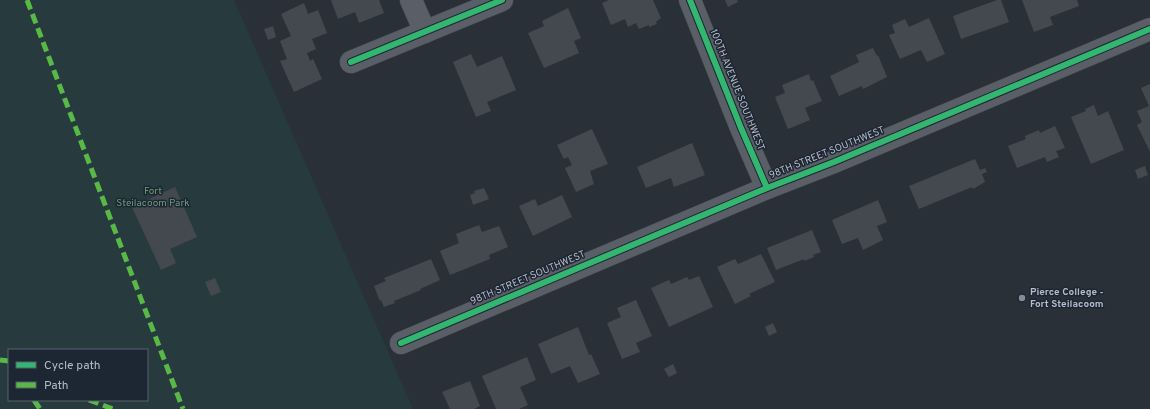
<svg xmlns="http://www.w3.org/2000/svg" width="1150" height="409" font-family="Overpass,sans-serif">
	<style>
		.green { fill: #273a3e; fill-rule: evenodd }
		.building { fill: #444950 }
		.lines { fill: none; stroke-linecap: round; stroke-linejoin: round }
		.minor-casing { stroke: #484c53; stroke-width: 23 }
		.minor { stroke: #5a5e66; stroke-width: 22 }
		.quiet { stroke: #58b947; stroke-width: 5; stroke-dasharray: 10 5; stroke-linecap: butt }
		.cycleway-casing { stroke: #1d2633; stroke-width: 8 }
		.cycleway { stroke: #33b770; stroke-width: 6 }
		.poi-dot { fill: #848b96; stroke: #1d2633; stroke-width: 1.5 }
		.labels { text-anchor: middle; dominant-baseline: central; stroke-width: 3; stroke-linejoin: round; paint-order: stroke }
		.street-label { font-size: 10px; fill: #b4bcc9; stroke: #1d2633 }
		.park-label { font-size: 10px; fill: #6b9a76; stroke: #1d2633 }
		.poi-label { font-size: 10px; font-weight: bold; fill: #b4bcc9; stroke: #1d2633; text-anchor: start }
	</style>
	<rect width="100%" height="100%" fill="#2a3038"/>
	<path class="green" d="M0,0H234L413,409H0ZM9,350H147V400H9Z"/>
	<g class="building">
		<polygon points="331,0 379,0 384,13 359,23 355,12 338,19"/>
		<polygon points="609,0 653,0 661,18 656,22 657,24 649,27 649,25 639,29 636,23 628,27 625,19 611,25 602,3"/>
		<polygon points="725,0 737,0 738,2 728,7"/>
		<polygon points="997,0 1001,0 1009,22 961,39 953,16"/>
		<polygon points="1022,0 1077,0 1079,6 1050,17 1053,25 1034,32"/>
		<polygon points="304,3 308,14 318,10 327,33 312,39 316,49 307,53 310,61 313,59 322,79 294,92 280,61 287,59 280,41 291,36 281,14"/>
		<polygon points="568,8 581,38 574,41 579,53 544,68 528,33 544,26 542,21"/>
		<polygon points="929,18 945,54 927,62 921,50 900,59 889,35 895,33 892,25 905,19 909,27"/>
		<polygon points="273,26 276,37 268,40 264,29"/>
		<polygon points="873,48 877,56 878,55 887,77 863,89 862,86 839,96 830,76 859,62 856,55"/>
		<polygon points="471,54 477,67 502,56 516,90 487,102 491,111 476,117 453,62"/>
		<polygon points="809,74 811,81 813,80 822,101 805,108 810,120 788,129 775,97 785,93 782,85"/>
		<polygon points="1150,84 1150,152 1137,125 1142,122 1137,111 1149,106 1141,88"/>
		<polygon points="1094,105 1098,116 1108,111 1124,150 1091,164 1071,117 1086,111 1085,109"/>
		<polygon points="1055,126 1065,148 1056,151 1059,157 1047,162 1045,157 1017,168 1008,146 1026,139 1025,136 1039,130 1040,133"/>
		<polygon points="592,129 608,164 590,171 594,184 576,192 565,168 572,165 568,157 564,159 557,145"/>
		<polygon points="692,143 705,175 674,187 671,178 646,188 637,167"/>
		<polygon points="975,159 980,170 985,168 987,172 982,174 985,182 973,189 972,187 919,209 909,186"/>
		<polygon points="1145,166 1148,175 1138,179 1135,170"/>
		<polygon points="175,187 197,237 170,249 176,263 161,270 132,207"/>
		<polygon points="484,188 489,199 473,205 470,195 475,193 474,191"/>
		<polygon points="562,195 572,217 533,236 519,206 535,199 538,206"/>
		<polygon points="878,200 887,222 877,226 883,240 863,250 858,238 842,244 832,220"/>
		<polygon points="479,225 482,232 499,226 508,247 489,255 490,259 450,275 440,251 459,243 456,234"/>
		<polygon points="812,230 821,252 813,255 814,257 804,261 804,259 776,270 767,248"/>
		<polygon points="761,254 775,282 749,294 751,296 735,304 717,267 735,259 738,264"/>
		<polygon points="431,259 440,280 420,289 421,290 394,301 395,303 384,307 381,300 380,301 374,286 386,281 384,278"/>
		<polygon points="699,276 713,307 669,327 651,288 669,280 671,284 687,277 689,280"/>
		<polygon points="215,278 221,292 211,296 205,282"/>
		<polygon points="636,300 652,336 636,343 640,352 622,359 607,323 621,317 617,308"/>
		<polygon points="773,323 777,332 769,336 765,327"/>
		<polygon points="578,327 589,355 591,354 600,374 578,383 570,366 551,374 538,344"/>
		<polygon points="527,357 536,380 520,387 528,405 519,409 496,409 482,376"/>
		<polygon points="673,364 677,373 669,377 664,369"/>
		<polygon points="470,381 480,406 474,409 450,409 442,392"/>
	</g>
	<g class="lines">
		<g class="minor-casing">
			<g id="minor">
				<polyline points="411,0 425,32"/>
				<polyline points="690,0 741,128 767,188"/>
				<polyline points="351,62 502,0"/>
				<polyline points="401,343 767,188 834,162 1150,29"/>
			</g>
		</g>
		<use href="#minor" class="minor"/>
		<g class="quiet">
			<polyline points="27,0 183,409"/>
			<polyline points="0,360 9,361"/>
			<polyline points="34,400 40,409"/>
			<polyline points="89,400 113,409"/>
		</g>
		<g class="cycleway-casing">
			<g id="cycleway">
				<polyline points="690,0 741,128 767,188"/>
				<polyline points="351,62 502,0"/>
				<polyline points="401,343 767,188 834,162 1150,29"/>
			</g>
		</g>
		<use href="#cycleway" class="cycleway"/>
	</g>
	<circle class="poi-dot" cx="1022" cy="298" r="4"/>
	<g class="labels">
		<g class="street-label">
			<text transform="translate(737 90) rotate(68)">100TH AVENUE SOUTHWEST</text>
			<text transform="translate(827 153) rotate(-22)">98TH STREET SOUTHWEST</text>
			<text transform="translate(528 278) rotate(-23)">98TH STREET SOUTHWEST</text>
		</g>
		<g class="park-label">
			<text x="153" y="191">Fort<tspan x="153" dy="12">Steilacoom Park</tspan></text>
		</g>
		<g class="poi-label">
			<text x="1030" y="292">Pierce College -<tspan x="1030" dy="12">Fort Steilacoom</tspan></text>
		</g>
	</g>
	<rect x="8" y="349" width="140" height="52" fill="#1d2633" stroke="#59626f"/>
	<rect x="16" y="362" width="20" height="6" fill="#33b770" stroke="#59626f"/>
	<text x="44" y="369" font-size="12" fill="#b4bcc9">Cycle path</text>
	<rect x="16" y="382" width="20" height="6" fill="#58b947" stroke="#59626f"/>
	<text x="44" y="389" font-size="12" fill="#b4bcc9">Path</text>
</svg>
